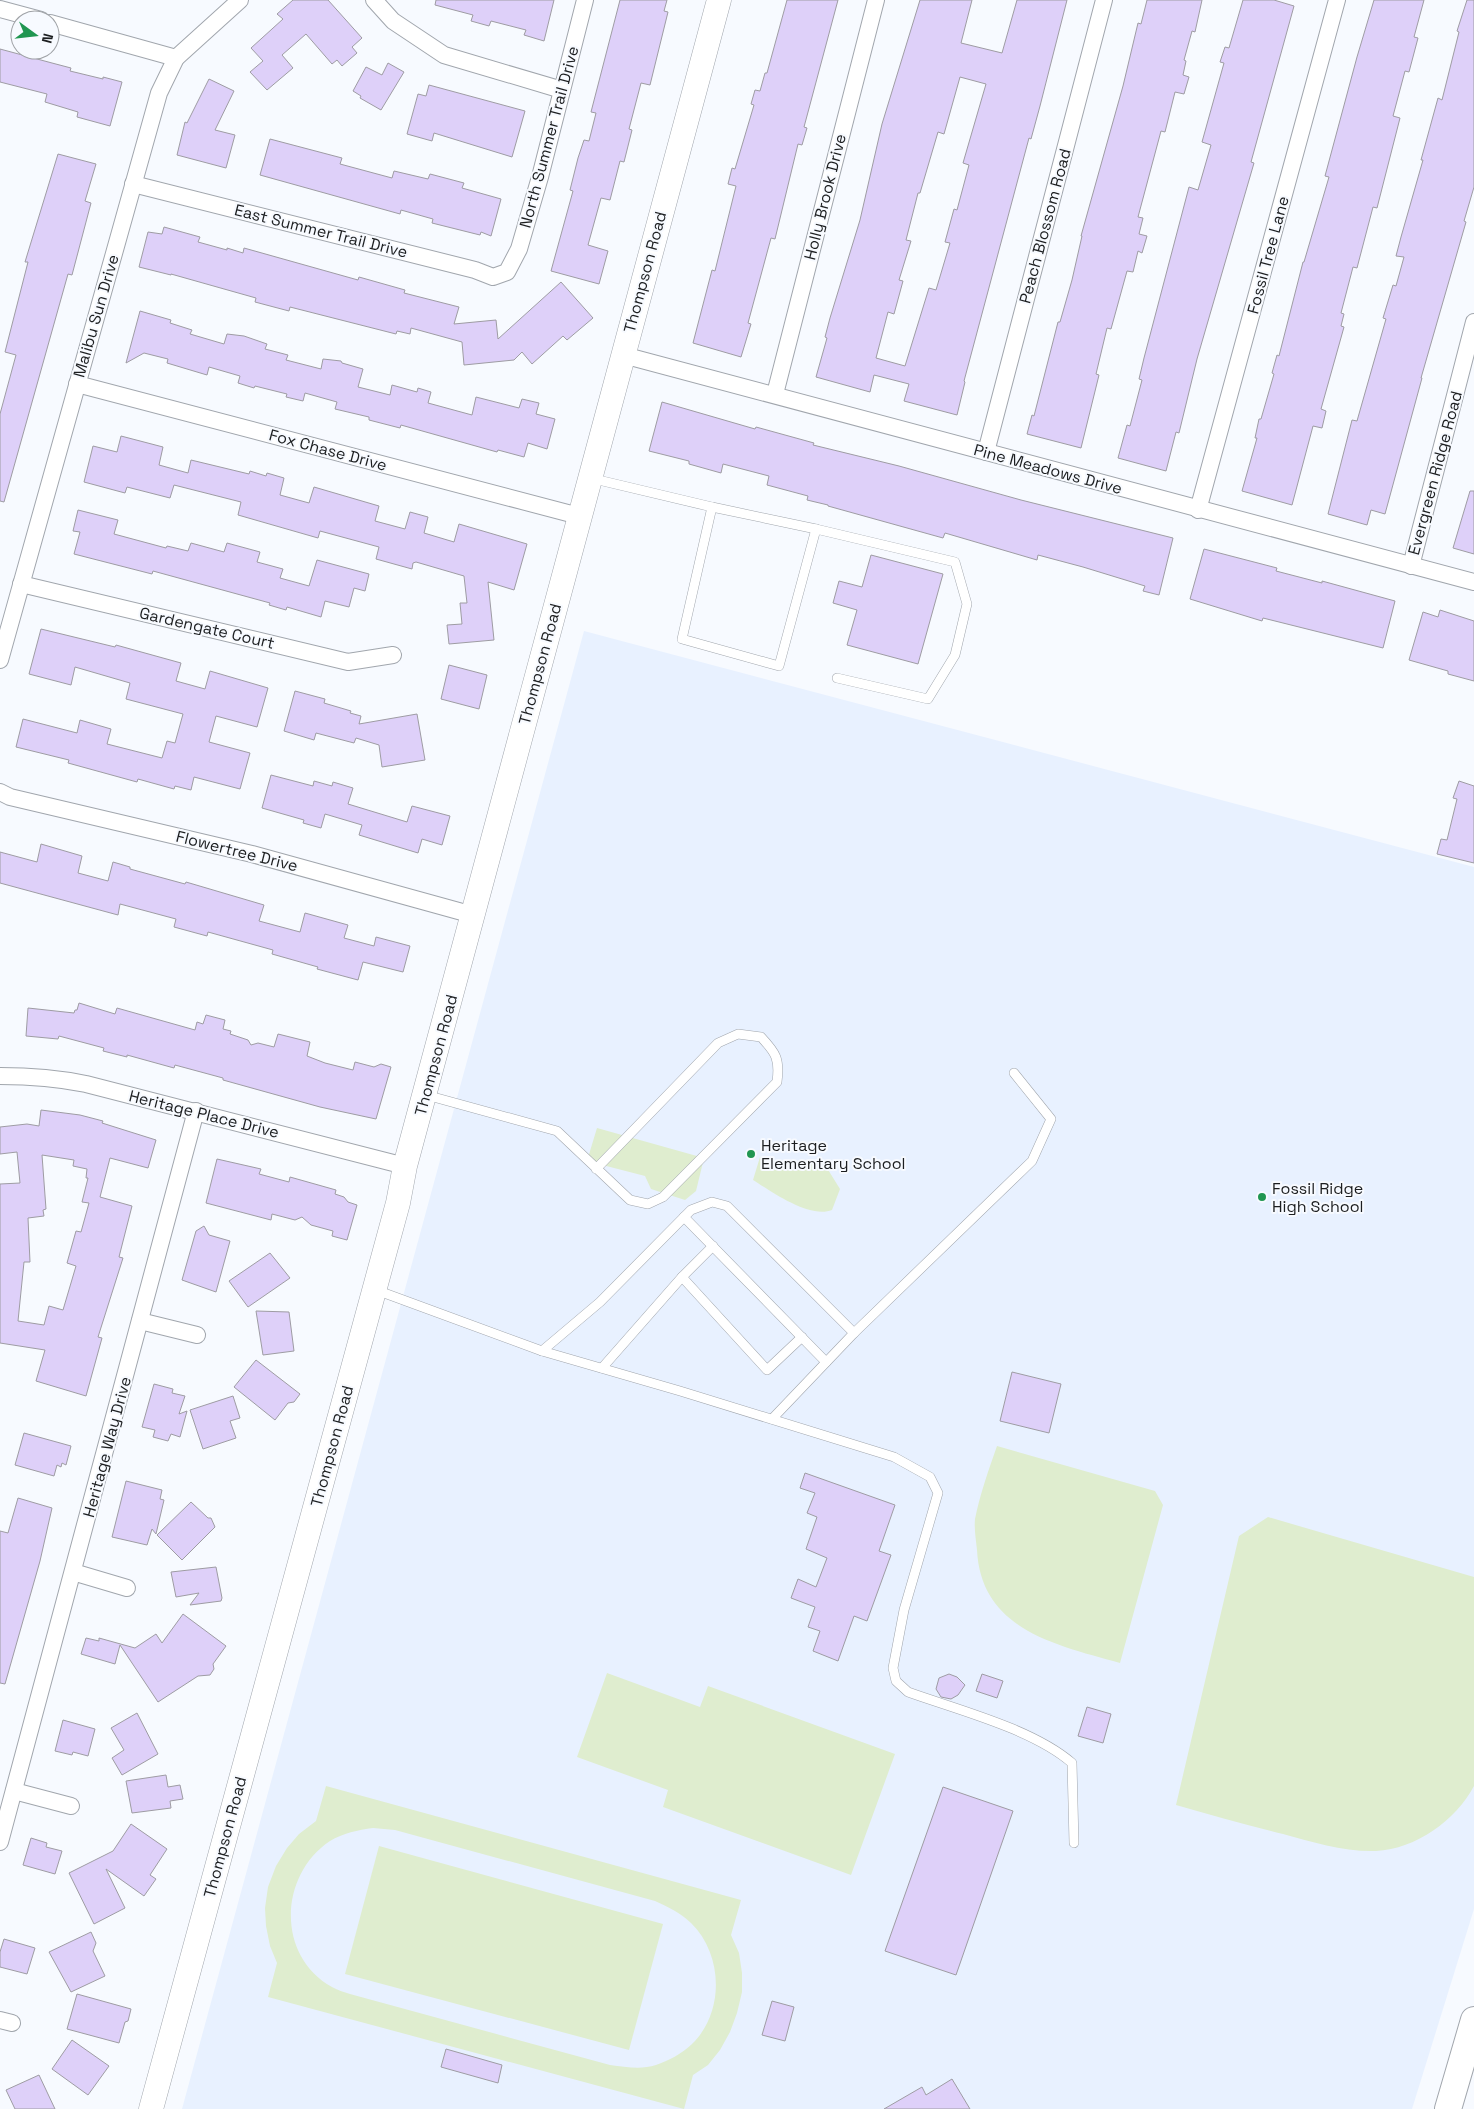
<svg xmlns="http://www.w3.org/2000/svg" width="1474" height="2109" font-family="'Space Grotesk',sans-serif">
	<style>
		.built { fill: #e8f1ff }
		.green { fill: #dfedcf; fill-rule: evenodd }
		.building { fill: #ded0f9; stroke: #9e9ca3; fill-rule: evenodd }
		.lines { fill: none; stroke-linecap: round; stroke-linejoin: round }
		.lane-casing { stroke: #a1a6ad; stroke-width: 10 }
		.street-casing { stroke: #a1a6ad; stroke-width: 18 }
		.secondary-casing { stroke: #a1a6ad; stroke-width: 25 }
		.primary-casing { stroke: #a1a6ad; stroke-width: 28 }
		.lane { stroke: #fff; stroke-width: 9 }
		.street { stroke: #fff; stroke-width: 16 }
		.secondary { stroke: #fff; stroke-width: 24 }
		.primary { stroke: #fff; stroke-width: 26 }
		.poi-dot { fill: #209651; stroke: #f7faff; stroke-width: 2 }
		.labels { text-anchor: middle; dominant-baseline: central; stroke-width: 4; stroke-linejoin: round; paint-order: stroke }
		.street-label { font-size: 16px; fill: #1c1e20; stroke: #f7faff }
		.poi-label { font-size: 16px; fill: #1c1e20; stroke: #f7faff; text-anchor: start }
	</style>
	<rect width="100%" height="100%" fill="#f7faff"/>
	<polygon class="built" points="584,631 1474,867 1474,1909 1412,2109 182,2109"/>
	<g class="green">
		<polygon points="597,1128 704,1158 696,1191 685,1200 651,1189 645,1176 587,1161"/>
		<path d="M760,1157L784,1163H806L827,1168L840,1189L832,1210C810,1219 772,1192 753,1180Z"/>
		<path d="M997,1446L1155,1491L1163,1505L1120,1663C1056,1645 981,1630 977,1550C976,1540 974,1529 975,1519C980,1494 989,1469 997,1446Z"/>
		<path d="M1268,1517L1474,1577V1786C1456,1820 1416,1849 1376,1851C1344,1852 1313,1842 1283,1834C1247,1825 1211,1815 1176,1805L1239,1536Z"/>
		<polygon points="607,1673 700,1707 708,1686 895,1754 851,1875 663,1807 668,1790 577,1757"/>
		<path d="M326,1786L741,1900L731,1935L739,1953L742,1973V1992L737,2013L730,2032L720,2050L708,2065L693,2075L684,2109L268,1997L277,1963L270,1946L266,1926L265,1908L268,1887L276,1866L287,1848L299,1834L316,1821ZM373,1828L395,1830L655,1901C668,1907 681,1913 691,1923C723,1954 725,2012 692,2044C683,2053 668,2061 656,2065C641,2070 626,2067 610,2065L350,1994C344,1992 337,1990 332,1987C276,1956 279,1875 330,1841C343,1833 358,1830 373,1828Z"/>
		<polygon points="379,1846 663,1924 629,2050 345,1974"/>
	</g>
	<g class="building">
		<polygon points="293,0 328,0 362,38 352,47 357,53 342,66 337,60 332,64 306,34 282,55 293,68 267,90 250,72 263,61 251,48 283,19 277,14"/>
		<polygon points="436,0 554,0 544,41 524,35 526,30 491,21 489,26 471,21 473,15 435,5"/>
		<polygon points="620,0 667,0 664,11 668,12 650,85 641,83 629,129 632,130 624,162 620,161 610,200 601,198 588,245 608,251 599,284 551,271 573,191 570,190 578,158 584,140 589,141 596,113 591,112"/>
		<polygon points="787,0 838,0 804,127 807,128 802,145 798,144 775,239 771,238 748,323 751,324 741,357 693,343 712,270 715,271 736,186 728,184 732,168 735,169 754,105 751,104 755,90 760,91 765,73 767,73"/>
		<path d="M920,0H972L961,43L1002,53L1017,0H1067L1040,106L1031,139L1029,138L964,381L965,382L957,415L904,401L909,384L874,375L870,392L816,377L827,338L825,337L830,318L860,220L882,124ZM960,77L986,84L963,163L969,165L957,210L954,209L945,242L950,243L936,290L929,288L905,366L876,358L888,312L894,314L903,281L899,280L911,241L906,240L918,193H920L938,132L944,134Z"/>
		<polygon points="1147,0 1202,0 1195,32 1192,31 1184,60 1186,61 1183,75 1189,77 1184,94 1175,92 1165,132 1161,131 1138,217 1143,218 1139,234 1147,236 1142,253 1138,251 1133,272 1127,271 1111,329 1107,328 1096,374 1099,375 1081,448 1027,434 1032,415 1034,416 1058,322 1060,322 1072,280 1082,236 1081,236 1123,86 1138,23 1141,24"/>
		<polygon points="1243,0 1274,0 1294,6 1251,162 1254,163 1197,359 1179,433 1176,432 1166,471 1118,458 1127,425 1130,426 1142,380 1139,379 1144,358 1189,187 1198,190 1211,145 1202,142 1224,63 1220,62 1225,47 1229,48"/>
		<polygon points="1374,0 1424,0 1414,37 1418,38 1409,72 1405,71 1393,116 1400,118 1377,208 1373,207 1357,268 1353,267 1341,313 1344,314 1341,326 1344,327 1321,409 1326,411 1322,428 1313,426 1292,505 1242,491 1257,438 1255,438 1259,419 1261,419 1274,374 1272,373 1277,355 1279,356 1303,262 1304,262 1329,177 1325,176 1357,57"/>
		<polygon points="1467,0 1474,0 1474,187 1464,221 1466,222 1421,378 1422,378 1385,514 1371,510 1367,525 1328,514 1352,420 1357,421 1386,319 1383,318 1393,285 1396,286 1404,257 1396,256 1401,237 1423,160 1421,160 1438,98 1442,100 1459,32 1457,31"/>
		<polygon points="0,49 52,63 71,68 70,71 103,79 103,77 122,82 110,126 77,117 78,112 45,102 47,94 0,82"/>
		<polygon points="388,63 404,72 381,110 360,98 361,96 353,91 366,67 382,75"/>
		<polygon points="209,79 234,91 215,130 235,135 226,168 177,155 185,122 187,123"/>
		<polygon points="429,85 525,111 512,157 434,133 432,141 407,134 418,94 426,96"/>
		<polygon points="270,139 342,158 340,164 392,178 394,171 428,179 430,174 464,183 462,188 501,199 491,236 481,232 480,235 432,223 433,219 401,210 400,214 260,175"/>
		<polygon points="58,154 96,164 85,201 91,203 72,275 68,274 4,502 0,501 0,414 16,355 5,352 28,262 25,262"/>
		<polygon points="164,227 200,237 198,242 227,250 227,248 243,253 244,248 358,280 359,277 405,290 404,293 459,307 454,324 496,320 498,339 561,282 593,318 567,340 563,336 532,364 522,352 514,360 464,365 462,342 411,328 410,334 397,331 396,334 290,307 289,311 255,302 256,298 171,274 171,275 139,267 148,232 162,234"/>
		<polygon points="140,311 171,320 170,323 192,330 190,334 224,344 227,334 244,336 267,344 265,349 288,355 286,360 321,369 323,359 341,361 342,363 363,369 358,387 390,395 392,385 417,392 418,388 431,392 428,403 472,415 476,397 519,408 522,399 539,403 536,414 555,419 547,449 528,443 524,457 498,450 497,452 401,425 400,428 369,420 369,417 335,409 337,402 305,393 303,401 286,397 287,394 255,386 254,388 238,383 240,376 209,367 207,375 167,363 168,359 144,353 126,363"/>
		<polygon points="662,402 755,429 756,427 814,443 813,445 899,466 1021,500 1173,538 1159,595 1143,591 1145,586 1083,567 1038,555 1037,560 945,533 943,538 828,506 828,505 807,500 808,496 767,485 769,476 723,464 721,473 689,464 689,461 649,451"/>
		<polygon points="121,436 163,447 159,465 188,473 191,460 249,474 250,471 266,476 267,473 284,478 280,495 309,503 314,487 379,506 375,521 405,529 410,512 428,517 424,533 454,542 459,524 527,544 514,590 488,582 494,640 449,644 447,625 462,624 460,603 467,603 464,576 416,562 413,563 412,569 376,559 379,547 320,531 318,538 238,515 241,502 174,485 170,498 127,487 125,493 84,482 93,446 117,452"/>
		<polygon points="1470,491 1474,491 1474,554 1453,548"/>
		<polygon points="78,510 118,520 114,534 166,548 167,546 188,551 191,543 224,552 227,543 260,552 257,562 283,569 280,578 309,586 317,560 369,574 365,591 354,588 349,607 325,601 321,617 287,607 286,610 269,605 270,603 153,571 152,574 74,554 80,532 73,531"/>
		<polygon points="1204,549 1277,568 1276,571 1322,583 1322,581 1395,601 1383,648 1263,618 1262,621 1190,599"/>
		<polygon points="871,555 943,574 918,664 847,645 857,610 833,603 839,581 862,587"/>
		<polygon points="1440,610 1474,621 1474,681 1448,674 1448,671 1409,660 1423,612 1438,617"/>
		<polygon points="41,629 115,647 116,645 181,663 176,681 205,689 210,671 268,688 257,727 216,716 209,742 250,753 240,789 194,777 191,790 175,786 174,789 138,779 137,782 68,763 69,760 16,747 23,719 77,733 80,720 111,729 107,744 162,758 167,741 175,743 183,714 126,699 130,683 75,667 71,685 29,674"/>
		<polygon points="449,665 487,675 479,709 441,699"/>
		<polygon points="295,691 325,699 324,703 351,711 350,713 361,716 359,724 417,714 425,760 382,767 379,745 356,738 354,743 316,733 314,740 284,731"/>
		<polygon points="271,775 313,786 314,781 332,786 333,782 353,788 348,804 407,822 412,806 450,816 442,845 422,839 418,853 359,835 362,825 325,814 321,828 303,823 304,820 262,808"/>
		<polygon points="1459,781 1474,786 1474,863 1437,854 1441,839 1447,840 1457,799 1453,798"/>
		<polygon points="41,844 82,856 78,873 108,881 113,862 130,867 130,869 185,884 186,882 264,905 259,921 300,932 305,913 348,925 344,938 374,946 376,937 410,946 403,972 363,962 358,980 317,969 318,967 272,954 273,950 208,932 207,936 174,927 176,919 120,904 118,915 0,883 0,852 37,862"/>
		<polygon points="79,1003 115,1014 117,1008 195,1030 197,1022 203,1024 206,1015 225,1020 223,1029 231,1031 230,1034 248,1040 251,1045 258,1043 274,1047 278,1034 310,1042 307,1056 325,1063 353,1070 355,1062 374,1067 381,1064 391,1067 376,1119 320,1107 223,1080 223,1078 175,1065 174,1068 127,1055 127,1057 103,1051 104,1048 59,1036 58,1039 26,1036 28,1008 74,1013 75,1010 77,1010"/>
		<path d="M41,1110L80,1115L103,1121L102,1123L156,1140L148,1168L110,1158L100,1197L132,1206L119,1257L123,1258L98,1337L102,1338L86,1396L36,1381L45,1350L0,1343V1184L20,1183L17,1152L0,1154V1127L27,1124L39,1126ZM42,1155L74,1160L73,1166L87,1169L86,1178H88L82,1202L89,1203L81,1232L76,1231L67,1263L76,1266L63,1310L49,1306L44,1325L18,1321L24,1262H30L28,1218L44,1216L43,1210L46,1209Z"/>
		<polygon points="217,1159 261,1169 259,1174 289,1182 290,1177 336,1190 335,1194 344,1197 348,1202 357,1205 347,1240 332,1236 333,1231 311,1225 302,1217 295,1220 272,1214 271,1220 206,1203"/>
		<polygon points="204,1226 209,1235 230,1241 216,1292 182,1280 196,1231"/>
		<polygon points="270,1253 290,1278 248,1307 229,1281"/>
		<polygon points="256,1311 289,1312 294,1351 263,1355"/>
		<polygon points="256,1360 300,1394 294,1402 288,1403 275,1420 234,1387"/>
		<polygon points="1012,1372 1061,1384 1049,1433 1000,1421"/>
		<polygon points="154,1384 173,1389 172,1393 185,1396 179,1414 187,1411 180,1437 171,1434 168,1441 153,1437 155,1430 142,1427"/>
		<polygon points="233,1396 240,1418 230,1421 236,1438 203,1449 190,1410"/>
		<polygon points="24,1433 71,1446 66,1465 62,1463 61,1467 57,1465 54,1476 15,1465"/>
		<polygon points="805,1473 895,1505 879,1551 891,1555 867,1621 854,1616 838,1661 813,1651 820,1631 808,1627 815,1607 791,1598 798,1579 816,1587 827,1558 806,1549 817,1517 807,1513 815,1493 800,1488"/>
		<polygon points="126,1481 162,1490 160,1499 164,1500 156,1534 152,1529 147,1545 112,1537"/>
		<polygon points="18,1498 52,1508 40,1561 5,1684 0,1683 0,1531 8,1533"/>
		<polygon points="191,1502 208,1518 211,1518 215,1527 182,1560 157,1535"/>
		<polygon points="216,1567 222,1598 221,1601 190,1605 199,1593 176,1597 171,1572"/>
		<polygon points="183,1614 226,1646 213,1664 214,1669 210,1675 198,1676 158,1702 120,1645 115,1664 81,1654 86,1638 99,1641 99,1638 135,1648 156,1634 162,1643"/>
		<polygon points="949,1674 957,1677 965,1685 958,1695 951,1699 941,1697 936,1689 939,1678"/>
		<polygon points="982,1674 1003,1681 997,1698 976,1691"/>
		<polygon points="1087,1707 1111,1714 1103,1743 1078,1736"/>
		<polygon points="137,1713 158,1754 122,1775 112,1758 124,1750 111,1728"/>
		<polygon points="63,1720 95,1729 88,1756 73,1752 72,1755 55,1751"/>
		<polygon points="166,1775 168,1787 180,1785 183,1799 170,1801 171,1808 132,1813 126,1781"/>
		<polygon points="943,1787 1013,1811 956,1975 885,1951"/>
		<polygon points="131,1824 167,1849 150,1875 156,1879 144,1896 106,1869 125,1908 94,1924 69,1873 113,1851"/>
		<polygon points="31,1838 47,1843 46,1847 62,1851 55,1874 23,1865"/>
		<polygon points="91,1932 96,1943 93,1951 105,1976 71,1992 49,1952"/>
		<polygon points="4,1939 35,1948 27,1974 0,1967 0,1952"/>
		<polygon points="77,1994 131,2009 128,2021 125,2022 119,2043 67,2029"/>
		<polygon points="772,2001 794,2007 785,2041 762,2035"/>
		<polygon points="72,2040 109,2066 88,2095 52,2069"/>
		<polygon points="446,2049 502,2065 498,2083 441,2067"/>
		<polygon points="39,2075 55,2109 15,2109 6,2090"/>
		<polygon points="952,2079 970,2109 884,2109 922,2087 926,2095"/>
	</g>
	<g class="lines">
		<g class="lane-casing">
			<g id="lane">
				<polyline points="590,478 712,507 682,639 779,666 816,529 955,562 967,604 955,655 928,699 837,678"/>
				<polyline points="712,507 816,529"/>
				<path d="M426,1095L557,1131L630,1200L648,1204L663,1197L777,1082C780,1059 776,1053 761,1037L738,1034L718,1043L596,1169"/>
				<polyline points="684,1217 826,1362"/>
				<polyline points="682,1277 767,1370 802,1337"/>
				<path d="M376,1290L542,1351L680,1391L894,1457L930,1477L938,1493L904,1610L893,1668L896,1681L908,1692C958,1710 1033,1729 1072,1763L1074,1843"/>
				<polyline points="542,1351 600,1302 691,1210 712,1202 727,1206 854,1333"/>
				<polyline points="602,1368 682,1277 713,1246"/>
				<polyline points="772,1419 854,1333 1032,1161 1051,1119 1014,1073"/>
			</g>
		</g>
		<g class="street-casing">
			<g id="street">
				<polyline points="374,0 393,21 444,55 562,90"/>
				<polyline points="0,9 41,20"/>
				<polyline points="50,23 176,58"/>
				<polyline points="133,184 475,270 493,277 507,272 519,249 540,177 585,0"/>
				<polyline points="623,355 1474,582"/>
				<polyline points="77,384 579,516"/>
				<polyline points="775,394 876,0"/>
				<polyline points="986,452 1104,0"/>
				<polyline points="1198,510 1337,0"/>
				<polyline points="1411,566 1474,322"/>
				<polyline points="21,584 348,662 393,655"/>
				<polyline points="0,660 159,93 176,58 240,0"/>
				<polyline points="0,792 10,797 252,854 473,915"/>
				<path d="M0,1076C29,1076 57,1078 86,1084L405,1166"/>
				<polyline points="140,1321 197,1335"/>
				<polyline points="73,1572 127,1588"/>
				<polyline points="14,1791 71,1806"/>
				<polyline points="0,1842 196,1111"/>
				<polyline points="0,2020 12,2023"/>
			</g>
		</g>
		<g class="secondary-casing">
			<polyline id="secondary" points="151,2109 398,1203 405,1166 719,0"/>
		</g>
		<g class="primary-casing">
			<polyline id="primary" points="1448,2109 1474,2020"/>
		</g>
		<use href="#lane" class="lane"/>
		<use href="#street" class="street"/>
		<use href="#secondary" class="secondary"/>
		<use href="#primary" class="primary"/>
	</g>
	<g class="poi-dot">
		<circle cx="751" cy="1154" r="5"/>
		<circle cx="1262" cy="1197" r="5"/>
	</g>
	<g class="labels">
		<g class="street-label">
			<text transform="translate(549 137) rotate(-75)">North Summer Trail Drive</text>
			<text transform="translate(825 197) rotate(-76)">Holly Brook Drive</text>
			<text transform="translate(1045 226) rotate(-75)">Peach Blossom Road</text>
			<text transform="translate(321 231) rotate(14)">East Summer Trail Drive</text>
			<text transform="translate(1268 255) rotate(-75)">Fossil Tree Lane</text>
			<text transform="translate(645 272) rotate(-75)">Thompson Road</text>
			<text transform="translate(96 316) rotate(-74)">Malibu Sun Drive</text>
			<text transform="translate(328 450) rotate(15)">Fox Chase Drive</text>
			<text transform="translate(1048 469) rotate(15)">Pine Meadows Drive</text>
			<text transform="translate(1435 473) rotate(-75)">Evergreen Ridge Road</text>
			<text transform="translate(207 628) rotate(13)">Gardengate Court</text>
			<text transform="translate(540 664) rotate(-75)">Thompson Road</text>
			<text transform="translate(237 851) rotate(14)">Flowertree Drive</text>
			<text transform="translate(436 1055) rotate(-75)">Thompson Road</text>
			<text transform="translate(204 1114) rotate(14)">Heritage Place Drive</text>
			<text transform="translate(332 1446) rotate(-75)">Thompson Road</text>
			<text transform="translate(107 1447) rotate(-75)">Heritage Way Drive</text>
			<text transform="translate(225 1837) rotate(-75)">Thompson Road</text>
		</g>
		<g class="poi-label">
			<text x="761" y="1145">Heritage<tspan x="761" dy="18">Elementary School</tspan></text>
			<text x="1272" y="1188">Fossil Ridge<tspan x="1272" dy="18">High School</tspan></text>
		</g>
	</g>
	<g transform="translate(35 35) rotate(105)"><circle r="24" fill="#f7faff" stroke="#9fa2a6"/>
	<path d="M0-4L9 19L0 12L-9 19Z" fill="#209651"/>
	<text y="-8" font-size="14" font-weight="bold" text-anchor="middle" fill="#1c1e20">N</text>
	</g>
</svg>
